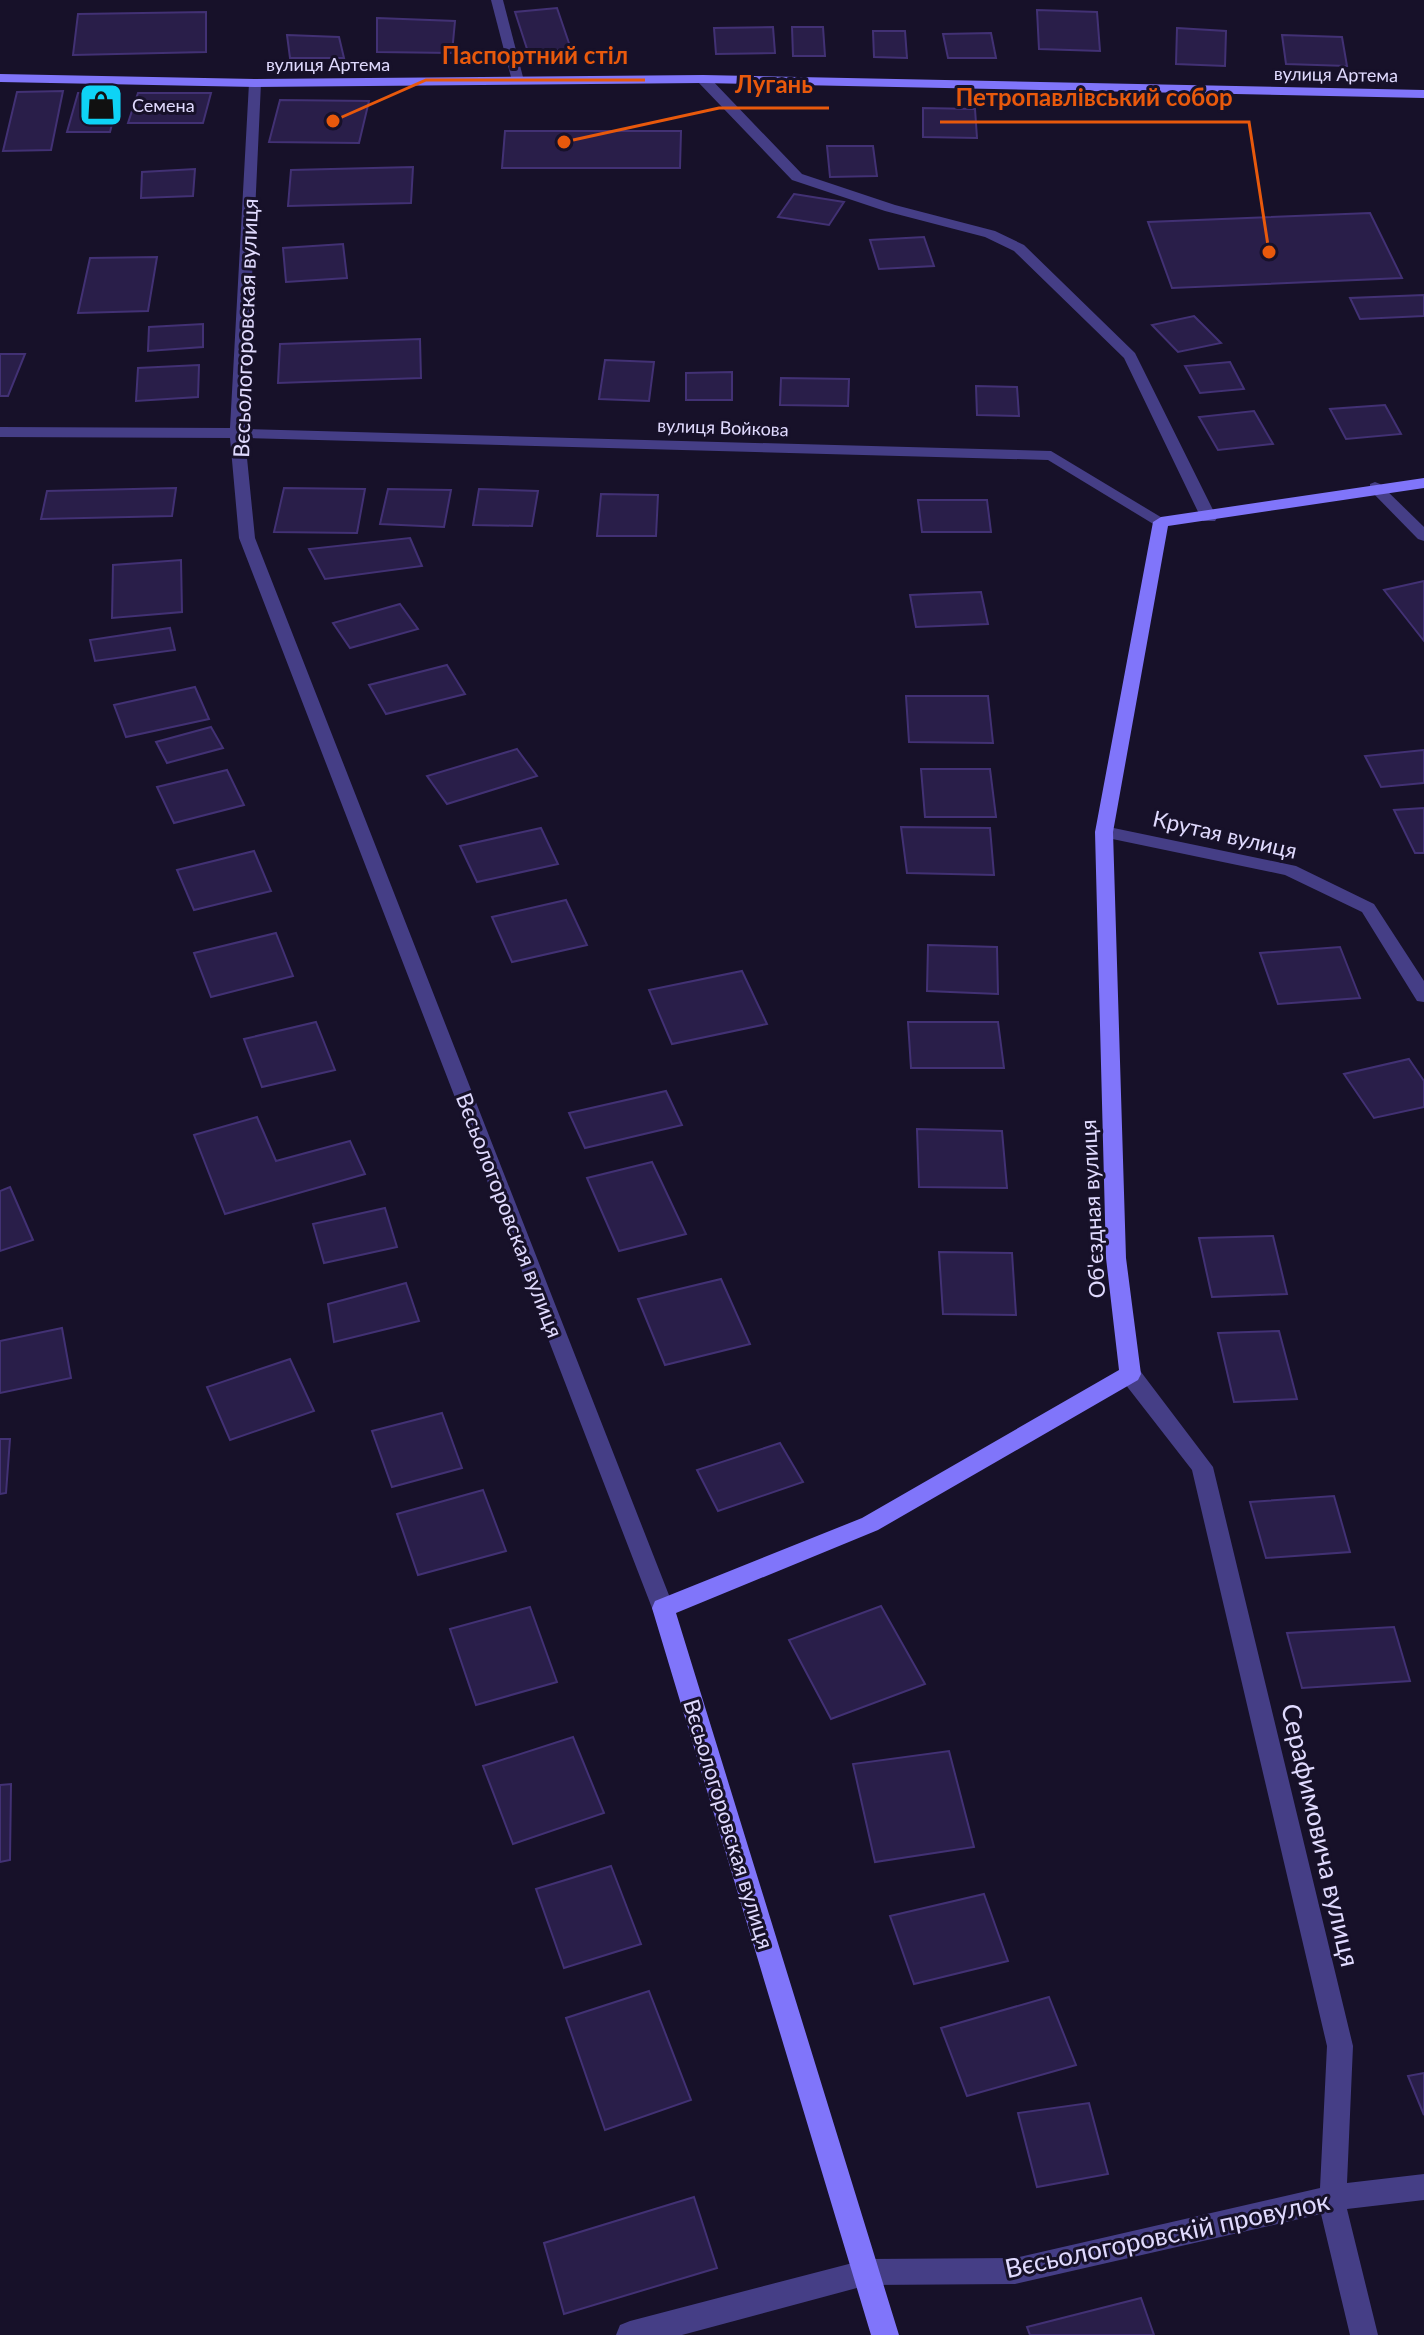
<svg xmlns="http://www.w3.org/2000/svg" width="1424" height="2335" font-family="Lato,sans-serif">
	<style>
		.building { fill: #291e49; stroke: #423174; stroke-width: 2 }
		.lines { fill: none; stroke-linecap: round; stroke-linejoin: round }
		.lane { fill: #453e86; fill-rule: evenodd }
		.street { fill: #453e86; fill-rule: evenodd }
		.secondary { fill: #8075fa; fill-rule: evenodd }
		.labels { text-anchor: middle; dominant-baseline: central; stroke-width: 6; stroke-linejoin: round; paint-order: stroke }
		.far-street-label { font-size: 18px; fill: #e0dafe; stroke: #171129 }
		.far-poi-label { font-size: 18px; fill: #e0dafe; stroke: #171129; text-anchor: start }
		.street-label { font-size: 22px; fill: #e0dafe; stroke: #171129 }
		.near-street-label { font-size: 26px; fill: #e0dafe; stroke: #171129 }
		.leader { fill: none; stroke: #e8590c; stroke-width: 3 }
		.callout-dot { fill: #e8590c; stroke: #171129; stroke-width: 3 }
		.callout-label { font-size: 24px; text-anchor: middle; font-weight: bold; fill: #e8590c; stroke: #171129; stroke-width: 6; stroke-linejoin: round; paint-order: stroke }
	</style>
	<rect width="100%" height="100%" fill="#171129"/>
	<g class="building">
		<polygon points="557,8 571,49 528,52 515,12"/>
		<polygon points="1037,10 1097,12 1100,51 1039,49"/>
		<polygon points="206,12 206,52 73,55 78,14"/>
		<polygon points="377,18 455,21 452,53 377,52"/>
		<polygon points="773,27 775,53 716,54 714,28"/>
		<polygon points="792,27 823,27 825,56 793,56"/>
		<polygon points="1177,28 1226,31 1225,66 1176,64"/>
		<polygon points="873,31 905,31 907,58 874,57"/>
		<polygon points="991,33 996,58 948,58 943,34"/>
		<polygon points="287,35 339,37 344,58 290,58"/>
		<polygon points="1282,35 1342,37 1347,66 1286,64"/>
		<polygon points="63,91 51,150 3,151 17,92"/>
		<polygon points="78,93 120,93 110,132 67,132"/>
		<polygon points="138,93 211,93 203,123 128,123"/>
		<polygon points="280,100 369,101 359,143 269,142"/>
		<polygon points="923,108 975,109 977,138 923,137"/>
		<polygon points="505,131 681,131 680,168 502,168"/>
		<polygon points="827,146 873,146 877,176 830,177"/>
		<polygon points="413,167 411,203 288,206 291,170"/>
		<polygon points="195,169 193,196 141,198 142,172"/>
		<polygon points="794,194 844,202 829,225 778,217"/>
		<polygon points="1370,213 1402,278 1172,288 1148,222"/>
		<polygon points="924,237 934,266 879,269 870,240"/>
		<polygon points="343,244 347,278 286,282 283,248"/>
		<polygon points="157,257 148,311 78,313 90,258"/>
		<polygon points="1424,295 1424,316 1360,319 1350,298"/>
		<polygon points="1194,316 1221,343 1178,352 1152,325"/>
		<polygon points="203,324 203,347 148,351 149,327"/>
		<polygon points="420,339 421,378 278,383 280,344"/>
		<polygon points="0,354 25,354 8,396 0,396"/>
		<polygon points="605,360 654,362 649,401 599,399"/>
		<polygon points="1230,362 1244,389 1200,393 1185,366"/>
		<polygon points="199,365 198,397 136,401 138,368"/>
		<polygon points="732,372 732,400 686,400 686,373"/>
		<polygon points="781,378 849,379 848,406 780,405"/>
		<polygon points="976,386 1017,387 1019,416 977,415"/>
		<polygon points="1385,405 1401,434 1346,439 1330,409"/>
		<polygon points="1254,411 1273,444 1218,450 1199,417"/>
		<polygon points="176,488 172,516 41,519 47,491"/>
		<polygon points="284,488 365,489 357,533 274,532"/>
		<polygon points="388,489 451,490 444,527 380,524"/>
		<polygon points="479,489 538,491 532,526 473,525"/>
		<polygon points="601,494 658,495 656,536 597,536"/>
		<polygon points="918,500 987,500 991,532 922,532"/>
		<polygon points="410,538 422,566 325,579 309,549"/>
		<polygon points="181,560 182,612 112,618 113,565"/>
		<polygon points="1424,581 1424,641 1384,590"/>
		<polygon points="981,592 988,624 916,627 910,595"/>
		<polygon points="400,604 418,629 350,648 333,623"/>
		<polygon points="170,628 175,650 95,661 90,640"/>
		<polygon points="447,665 465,694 386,714 369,685"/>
		<polygon points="195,687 209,719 126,737 114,705"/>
		<polygon points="906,696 988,696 993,743 909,742"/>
		<polygon points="211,727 223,748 167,763 156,742"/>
		<polygon points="517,749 537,776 447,804 427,776"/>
		<polygon points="1424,750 1424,783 1381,787 1365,756"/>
		<polygon points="921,769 990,769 996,817 925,817"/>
		<polygon points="227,770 244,805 174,823 157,787"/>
		<polygon points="1424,808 1424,853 1415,853 1394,810"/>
		<polygon points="901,827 990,828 994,875 907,873"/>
		<polygon points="541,828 558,864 477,882 460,846"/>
		<polygon points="254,851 271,891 194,910 177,870"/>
		<polygon points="566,900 587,945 512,962 492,917"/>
		<polygon points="276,933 293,976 211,997 194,953"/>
		<polygon points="928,945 997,947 998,994 927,991"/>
		<polygon points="1340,947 1360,998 1278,1004 1260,953"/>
		<polygon points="742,971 767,1024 672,1044 649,990"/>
		<polygon points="316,1022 335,1070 262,1087 244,1039"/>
		<polygon points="908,1022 998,1022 1004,1068 911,1068"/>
		<polygon points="1409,1059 1424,1081 1424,1107 1374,1118 1344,1074"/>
		<polygon points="666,1091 682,1125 585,1148 569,1113"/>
		<polygon points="257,1117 276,1161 350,1141 365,1174 225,1214 194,1135"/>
		<polygon points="917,1129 1002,1131 1007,1188 919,1187"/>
		<polygon points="652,1162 686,1234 619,1251 587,1178"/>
		<polygon points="10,1187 33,1240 0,1251 0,1191"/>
		<polygon points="385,1208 397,1247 324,1263 313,1224"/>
		<polygon points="1273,1236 1287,1294 1212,1297 1199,1238"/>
		<polygon points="939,1252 1012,1253 1016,1315 943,1314"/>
		<polygon points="721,1279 750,1344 665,1365 638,1299"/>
		<polygon points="406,1283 419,1321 334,1342 328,1304"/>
		<polygon points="62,1328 71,1378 0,1393 0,1341"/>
		<polygon points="1279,1331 1297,1399 1234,1402 1218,1333"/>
		<polygon points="290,1359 314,1411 230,1440 207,1387"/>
		<polygon points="442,1413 462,1468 392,1487 372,1431"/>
		<polygon points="0,1439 10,1439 6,1493 0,1494"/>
		<polygon points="780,1443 803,1482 718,1511 697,1470"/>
		<polygon points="483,1490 506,1551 418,1575 397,1514"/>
		<polygon points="1334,1496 1350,1552 1266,1558 1250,1502"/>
		<polygon points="881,1606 925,1684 831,1719 789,1640"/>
		<polygon points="530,1607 557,1682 476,1705 450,1629"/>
		<polygon points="1394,1627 1410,1681 1302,1688 1287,1633"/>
		<polygon points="573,1737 604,1813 513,1844 483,1766"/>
		<polygon points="949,1751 974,1847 875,1862 853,1764"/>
		<polygon points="11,1784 10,1860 0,1862 0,1785"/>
		<polygon points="611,1866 641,1944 564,1968 536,1889"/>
		<polygon points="984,1894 1008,1961 914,1984 890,1916"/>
		<polygon points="649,1991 691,2100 605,2130 566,2018"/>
		<polygon points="1049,1997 1076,2065 967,2096 941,2028"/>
		<polygon points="1424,2073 1424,2115 1408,2076"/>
		<polygon points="1089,2103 1108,2174 1037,2187 1018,2113"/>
		<polygon points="694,2197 717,2268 564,2314 544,2243"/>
		<polygon points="1141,2298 1154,2335 1030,2335 1027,2327"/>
	</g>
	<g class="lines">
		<polygon class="lane" points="491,0 503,0 524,81 523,84 512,81"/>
		<g class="street">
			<polygon points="698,76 708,76 802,174 895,205 995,231 1024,245 1135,353 1217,518 1215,521 1203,521 1201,518 1124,358 1014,251 985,237 885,211 792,180 698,82"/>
			<polygon points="255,79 261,83 245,429 1051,451 1169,522 1161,527 1155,525 1048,460 245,438 255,538 674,1608 671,1615 663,1617 655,1615 652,1608 239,538 230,438 0,437 0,427 230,428 249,83"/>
			<polygon points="1375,482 1380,484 1424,527 1424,541 1418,539 1370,490 1370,484"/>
			<polygon points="1104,826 1296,866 1374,904 1424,981 1424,1002 1417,1001 1362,912 1285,875 1098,836 1095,832 1098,828"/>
			<polygon points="1130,1366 1138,1368 1213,1467 1353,2046 1347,2183 1424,2174 1424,2200 1347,2209 1378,2335 1350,2335 1321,2214 1015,2284 868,2285 682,2335 616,2335 620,2325 630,2321 868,2259 1015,2258 1320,2188 1327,2046 1192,1470 1122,1380 1119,1374 1122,1368"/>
		</g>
		<g class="secondary">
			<polygon points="0,74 255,79 703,75 1424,90 1424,98 703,83 255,87 0,82"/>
			<polygon points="1424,478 1424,488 1168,526 1113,832 1126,1258 1141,1374 1138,1380 878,1530 676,1613 899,2335 871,2335 652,1608 655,1601 862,1518 1119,1370 1106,1258 1095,832 1153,522 1161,517"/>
		</g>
	</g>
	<defs>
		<g id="shop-square" transform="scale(2.3)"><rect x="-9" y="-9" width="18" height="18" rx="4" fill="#0ed3f6" stroke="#171129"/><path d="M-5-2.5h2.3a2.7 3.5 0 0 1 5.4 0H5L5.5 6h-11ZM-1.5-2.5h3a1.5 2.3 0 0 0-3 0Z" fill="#111"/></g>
	</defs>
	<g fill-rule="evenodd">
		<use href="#shop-square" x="101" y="105"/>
	</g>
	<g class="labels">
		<g class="far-street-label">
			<text x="328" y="64">вулиця Артема</text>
			<text transform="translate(1336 74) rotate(1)">вулиця Артема</text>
			<text transform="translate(723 427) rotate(2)">вулиця Войкова</text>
		</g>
		<g class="far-poi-label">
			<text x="132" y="105">Семена</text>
		</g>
		<g class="street-label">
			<text transform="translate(245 328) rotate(-88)">Вєсьологоровская вулиця</text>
			<text transform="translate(1225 834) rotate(13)">Крутая вулиця</text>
			<text transform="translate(1092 1209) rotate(-93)">Об'єздная вулиця</text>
			<text transform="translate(510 1215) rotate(69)">Вєсьологоровская вулиця</text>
			<text transform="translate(729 1824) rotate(73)">Вєсьологоровская вулиця</text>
		</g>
		<g class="near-street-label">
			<text transform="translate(1321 1835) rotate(77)">Серафимовича вулиця</text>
			<text transform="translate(1167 2234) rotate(-12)">Вєсьологоровскій провулок</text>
		</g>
	</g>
	<path class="leader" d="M333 121L426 80H645M564 142L719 108H829M1269 252L1249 122H940"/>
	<g class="callout-dot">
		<circle cx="333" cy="121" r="8"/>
		<circle cx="564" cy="142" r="8"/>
		<circle cx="1269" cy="252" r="8"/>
	</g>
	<g class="callout-label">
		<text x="535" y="64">Паспортний стіл</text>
		<text x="774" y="93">Лугань</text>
		<text x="1094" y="106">Петропавлівський собор</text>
	</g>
</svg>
